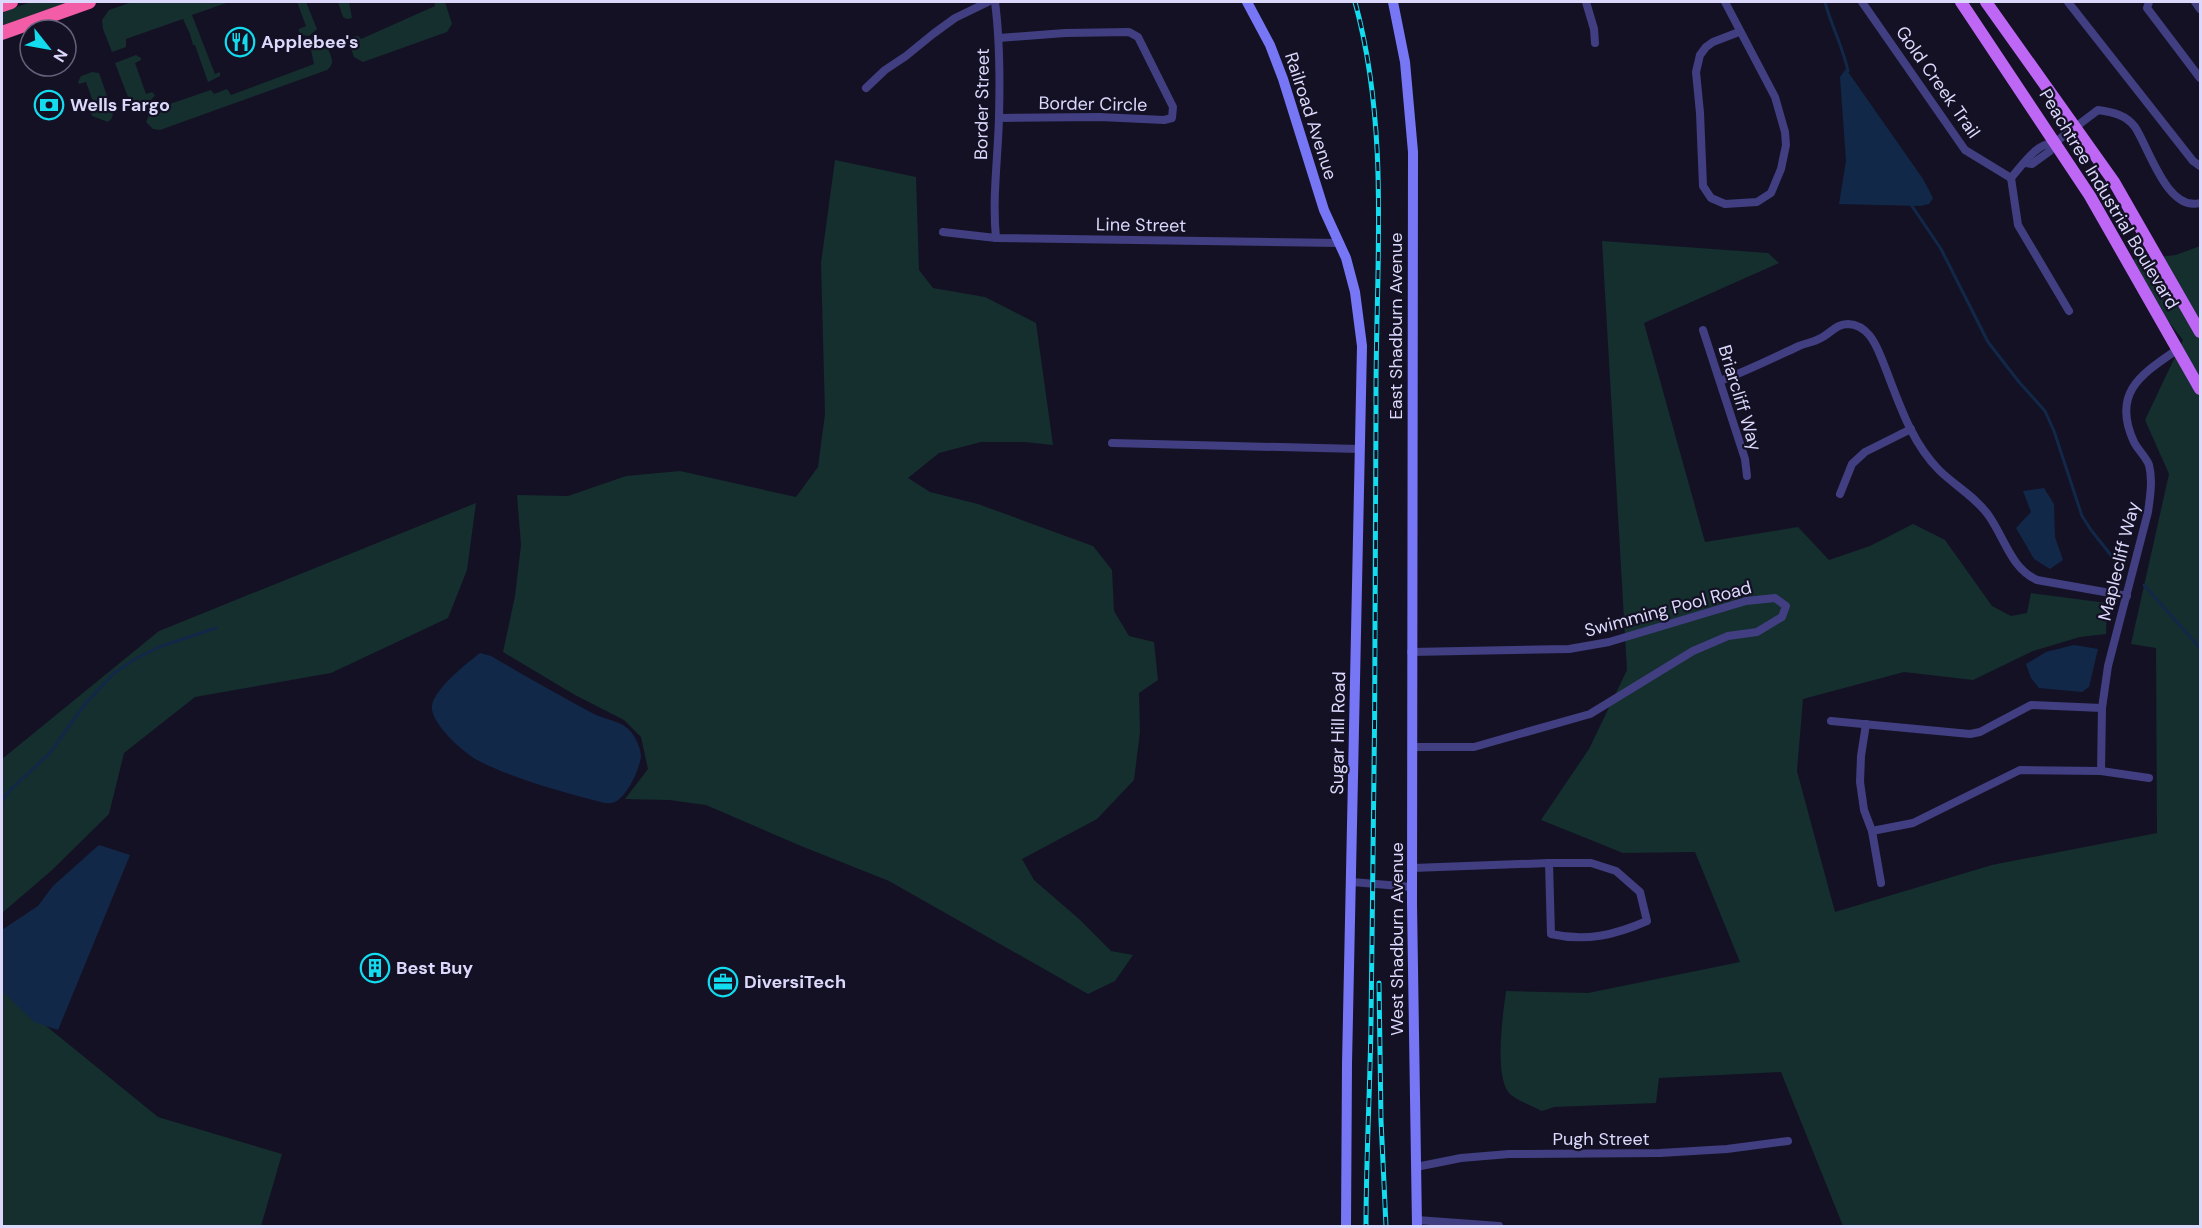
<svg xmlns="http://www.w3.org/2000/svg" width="2202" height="1228" font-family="'DM Sans',sans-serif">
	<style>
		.green { fill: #142f2d }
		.water { fill: #122848 }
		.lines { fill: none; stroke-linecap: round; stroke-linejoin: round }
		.stream { stroke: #122848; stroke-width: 3 }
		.street { stroke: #413f81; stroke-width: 8 }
		.secondary { stroke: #7776f5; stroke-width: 10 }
		.primary { stroke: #bd67f4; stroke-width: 12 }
		.highway { stroke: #f35ca7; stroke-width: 14 }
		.rail-casing { stroke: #12dcee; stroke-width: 5 }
		.rail { stroke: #141125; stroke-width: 3; stroke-dasharray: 9; stroke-linecap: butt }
		.labels { text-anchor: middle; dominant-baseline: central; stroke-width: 4.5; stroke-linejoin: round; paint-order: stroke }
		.poi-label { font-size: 18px; font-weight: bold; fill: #dbd8fc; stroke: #141125; text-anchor: start }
		.street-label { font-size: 18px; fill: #dbd8fc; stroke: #141125 }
	</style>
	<rect width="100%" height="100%" fill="#141125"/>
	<g class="green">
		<polygon points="31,2 71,2 2,26 2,12"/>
		<polygon points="132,2 229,2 192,15 215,74 220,72 220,76 208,82 195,45 193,45 190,34 183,19 126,39 126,47 112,52 103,29 102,20 109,10"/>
		<polygon points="297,2 306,2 317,29 309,36 302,35 299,32 299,29 306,26"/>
		<polygon points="338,2 349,2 352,18 347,19 343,17"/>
		<polygon points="434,2 445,2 452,24 447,32 363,62 354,57 349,43 352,37 358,36 361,39 435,6"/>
		<path d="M321,46L327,47C331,56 336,63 327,70L160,130L153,129L146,122L149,115L155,109L211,90L214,94L227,89L231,95L314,64L311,50Z"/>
		<polygon points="136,55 141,58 141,60 135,63 146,94 152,92 155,95 152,99 133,110 115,63"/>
		<polygon points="92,72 99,73 113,113 112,118 108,122 92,116 91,112 96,110 86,82 79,84 78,82 81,76"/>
		<polygon points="835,160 916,177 919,270 933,288 985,297 1036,323 1053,445 1025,442 981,442 939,453 908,478 930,492 978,504 1093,546 1112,570 1114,611 1129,636 1154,642 1158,680 1139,693 1140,732 1134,780 1097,819 1022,859 1034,880 1079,919 1111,951 1133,955 1115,981 1088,994 889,881 801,846 706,805 669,800 625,799 648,769 641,737 624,720 575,695 503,652 515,596 521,545 517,495 568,496 626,476 680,471 796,497 818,467 825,414 821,263"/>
		<path d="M1602,241L1768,253L1779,263L1644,323L1705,542L1798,527L1829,560L1870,546L1913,524L1945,540L1992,606L2011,616L2027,613L2031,593L2107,603L2106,634L2080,637L2033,651L1973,680L1904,672L1803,699L1797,771L1835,912L1992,865L2157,833L2156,648L2131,644L2169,474L2145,420L2183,340L2121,261L2176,255L2200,246V1226H1843L1781,1072L1659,1078L1656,1103L1554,1107L1542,1111C1534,1107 1514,1099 1509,1093C1494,1075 1503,1014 1506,991L1588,993L1740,962L1695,852L1623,853L1541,820L1589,749L1627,670Z"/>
		<polygon points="476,503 467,570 448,618 331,673 195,697 124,753 109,814 51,871 2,913 2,759 159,631"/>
		<polygon points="2,990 158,1117 282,1154 261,1226 2,1226"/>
	</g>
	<g class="water">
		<polygon points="1846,69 1923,179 1933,198 1929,204 1920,206 1839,204 1846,161 1840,77"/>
		<polygon points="2044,488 2054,504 2055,537 2063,560 2050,569 2034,559 2016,528 2031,512 2023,491"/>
		<polygon points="2074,645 2098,649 2089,687 2082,692 2039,688 2031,678 2026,664 2046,652"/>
		<path d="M480,653L491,656C525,676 559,695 594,714C604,719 619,721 627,728C634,733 641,748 641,756C640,769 625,802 611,803C605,804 595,800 589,799C552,789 512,778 477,760C464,753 430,723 432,706C434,689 467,663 480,653Z"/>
		<polygon points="99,845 130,855 58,1030 34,1022 2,991 2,930 38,906 53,886"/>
	</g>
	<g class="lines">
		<g class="stream">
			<path d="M1825,2C1831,25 1843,47 1848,71"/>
			<polyline points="1912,206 1941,249 1988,342 2019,382 2045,411 2054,431 2082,516 2091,530 2122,569"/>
			<polyline points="2144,585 2200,648"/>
			<polyline points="2,801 10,790 49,754 86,703 113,674 135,659 159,647 216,628"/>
		</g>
		<g class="street">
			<path d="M995,2C1000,40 1000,79 999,117C998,158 992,198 996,238"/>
			<polyline points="1586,2 1594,29 1595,43"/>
			<polyline points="1725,2 1775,97 1785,132 1786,145 1781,169 1771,193 1757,202 1725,204 1711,198 1703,186 1700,113 1696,72 1700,55 1706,47 1713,42 1739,32"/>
			<polyline points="1862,2 1965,150 2011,178"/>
			<polyline points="2068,2 2193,161 2200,166"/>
			<polyline points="2149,2 2147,8 2200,78"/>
			<polyline points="2195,2 2200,9"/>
			<polyline points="999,38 1065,33 1129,32 1138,37 1173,107 1172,118 1164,120 1100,117 999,118"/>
			<polyline points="866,88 885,70 906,56 933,34 955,18 988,2"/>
			<polyline points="2026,163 2032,164 2050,151 2053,144"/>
			<path d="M2011,178C2020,168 2038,141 2053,144L2098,110C2113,112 2126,115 2135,127C2149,148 2167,212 2200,203"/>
			<polyline points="2011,178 2018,225 2069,311"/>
			<polyline points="943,232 996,238 1339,243"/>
			<polyline points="1703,330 1745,459 1747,476"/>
			<path d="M1720,381C1747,371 1773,358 1799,346C1806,343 1814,342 1821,338C1831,333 1836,324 1848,324C1867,325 1875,342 1881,357C1897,396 1909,440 1939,470C1955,486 1976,497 1989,516C2005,539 2011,568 2037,580L2127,596"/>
			<polyline points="1112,443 1359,449"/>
			<polyline points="1840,494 1852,464 1865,452 1911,429"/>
			<polyline points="1411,652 1569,649 1609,642 1746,601 1775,598 1786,606 1782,617 1757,632 1728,636 1693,651 1590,714 1474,747 1412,747"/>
			<polyline points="1831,721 1970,734 1980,732 2031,705 2102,708"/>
			<polyline points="1866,724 1861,756 1860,782 1864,810 1872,831 1881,883"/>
			<path d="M2101,771L2102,708L2108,666L2148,512C2150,497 2153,480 2149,465C2146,457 2138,450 2134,442C2111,392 2142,374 2178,349"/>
			<polyline points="1872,831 1913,823 2020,770 2101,771 2149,778"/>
			<path d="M1549,863H1591L1616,871L1640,892L1647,921C1615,935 1586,942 1551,934Z"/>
			<polyline points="1413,868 1549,863"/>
			<polyline points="1352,882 1412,887"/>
			<polyline points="1416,1167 1461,1158 1509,1154 1660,1153 1727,1149 1788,1141"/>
			<polyline points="1417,1220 1499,1226"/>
		</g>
		<g class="secondary">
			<polyline points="1247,2 1270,45 1283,79 1324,210 1346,258 1355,292 1362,346 1347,1064 1346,1226"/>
			<polyline points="1393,2 1405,62 1413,152 1412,904 1417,1226"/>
		</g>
		<g class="primary">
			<polyline points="1961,2 2090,196 2200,389"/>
			<polyline points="1986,2 2114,182 2200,332"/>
		</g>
		<g class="highway">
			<polyline points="2,5 11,2"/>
			<polyline points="2,33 89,2"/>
		</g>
		<g class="rail-casing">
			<g id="rail">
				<path d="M1355,2C1391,133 1375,272 1376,407C1376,612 1374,818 1371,1023C1370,1091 1366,1159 1366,1226"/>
				<polyline points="1379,983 1381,1120 1386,1226"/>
			</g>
		</g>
		<use href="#rail" class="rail"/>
	</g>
	<defs>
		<g id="restaurant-ring" transform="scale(1.5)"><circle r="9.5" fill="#141125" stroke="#12dcee" stroke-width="1.5"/><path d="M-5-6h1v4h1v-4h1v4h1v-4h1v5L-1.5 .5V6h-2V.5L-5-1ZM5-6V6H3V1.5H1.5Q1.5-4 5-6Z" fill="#12dcee"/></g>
		<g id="bank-ring" transform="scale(1.5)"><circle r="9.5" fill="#141125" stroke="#12dcee" stroke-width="1.5"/><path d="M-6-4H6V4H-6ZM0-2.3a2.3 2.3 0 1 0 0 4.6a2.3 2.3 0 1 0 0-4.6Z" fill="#12dcee"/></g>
		<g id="building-ring" transform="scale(1.5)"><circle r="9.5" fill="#141125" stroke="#12dcee" stroke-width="1.5"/><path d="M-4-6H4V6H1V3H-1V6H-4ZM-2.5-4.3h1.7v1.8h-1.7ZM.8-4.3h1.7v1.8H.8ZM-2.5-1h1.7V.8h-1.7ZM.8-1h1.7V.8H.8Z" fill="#12dcee"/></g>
		<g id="office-ring" transform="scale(1.5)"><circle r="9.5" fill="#141125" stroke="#12dcee" stroke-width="1.5"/><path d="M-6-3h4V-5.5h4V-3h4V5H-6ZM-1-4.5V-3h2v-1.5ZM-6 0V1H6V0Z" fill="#12dcee"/></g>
	</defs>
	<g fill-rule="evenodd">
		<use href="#restaurant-ring" x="240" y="42"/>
		<use href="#bank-ring" x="49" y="105"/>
		<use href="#building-ring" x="375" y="968"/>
		<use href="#office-ring" x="723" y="982"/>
	</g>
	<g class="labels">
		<g class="poi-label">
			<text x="261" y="42">Applebee's</text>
			<text x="70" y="105">Wells Fargo</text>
			<text x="396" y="968">Best Buy</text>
			<text x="744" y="982">DiversiTech</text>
		</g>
		<g class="street-label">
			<text transform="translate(1938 82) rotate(55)">Gold Creek Trail</text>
			<text transform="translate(982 104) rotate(-89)">Border Street</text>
			<text transform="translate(1093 104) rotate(1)">Border Circle</text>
			<text transform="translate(1311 116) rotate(72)">Railroad Avenue</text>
			<text transform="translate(2109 199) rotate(59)">Peachtree Industrial Boulevard</text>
			<text transform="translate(1141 225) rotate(1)">Line Street</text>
			<text transform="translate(1396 326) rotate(-90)">East Shadburn Avenue</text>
			<text transform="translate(1740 398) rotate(73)">Briarcliff Way</text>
			<text transform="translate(2119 561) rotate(-76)">Maplecliff Way</text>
			<text transform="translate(1668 609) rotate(-15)">Swimming Pool Road</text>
			<text transform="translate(1338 733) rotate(-89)">Sugar Hill Road</text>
			<text transform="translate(1397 939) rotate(-90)">West Shadburn Avenue</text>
			<text x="1601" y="1139">Pugh Street</text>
		</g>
	</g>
	<rect width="2202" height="1228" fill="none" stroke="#dbd8fc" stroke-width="6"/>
	<g transform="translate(48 48) rotate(121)"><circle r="28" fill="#141125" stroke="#64617b" stroke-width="1.5"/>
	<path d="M0-4.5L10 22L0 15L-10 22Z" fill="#12dcee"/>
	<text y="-9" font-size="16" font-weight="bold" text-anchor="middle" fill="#dbd8fc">N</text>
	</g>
</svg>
